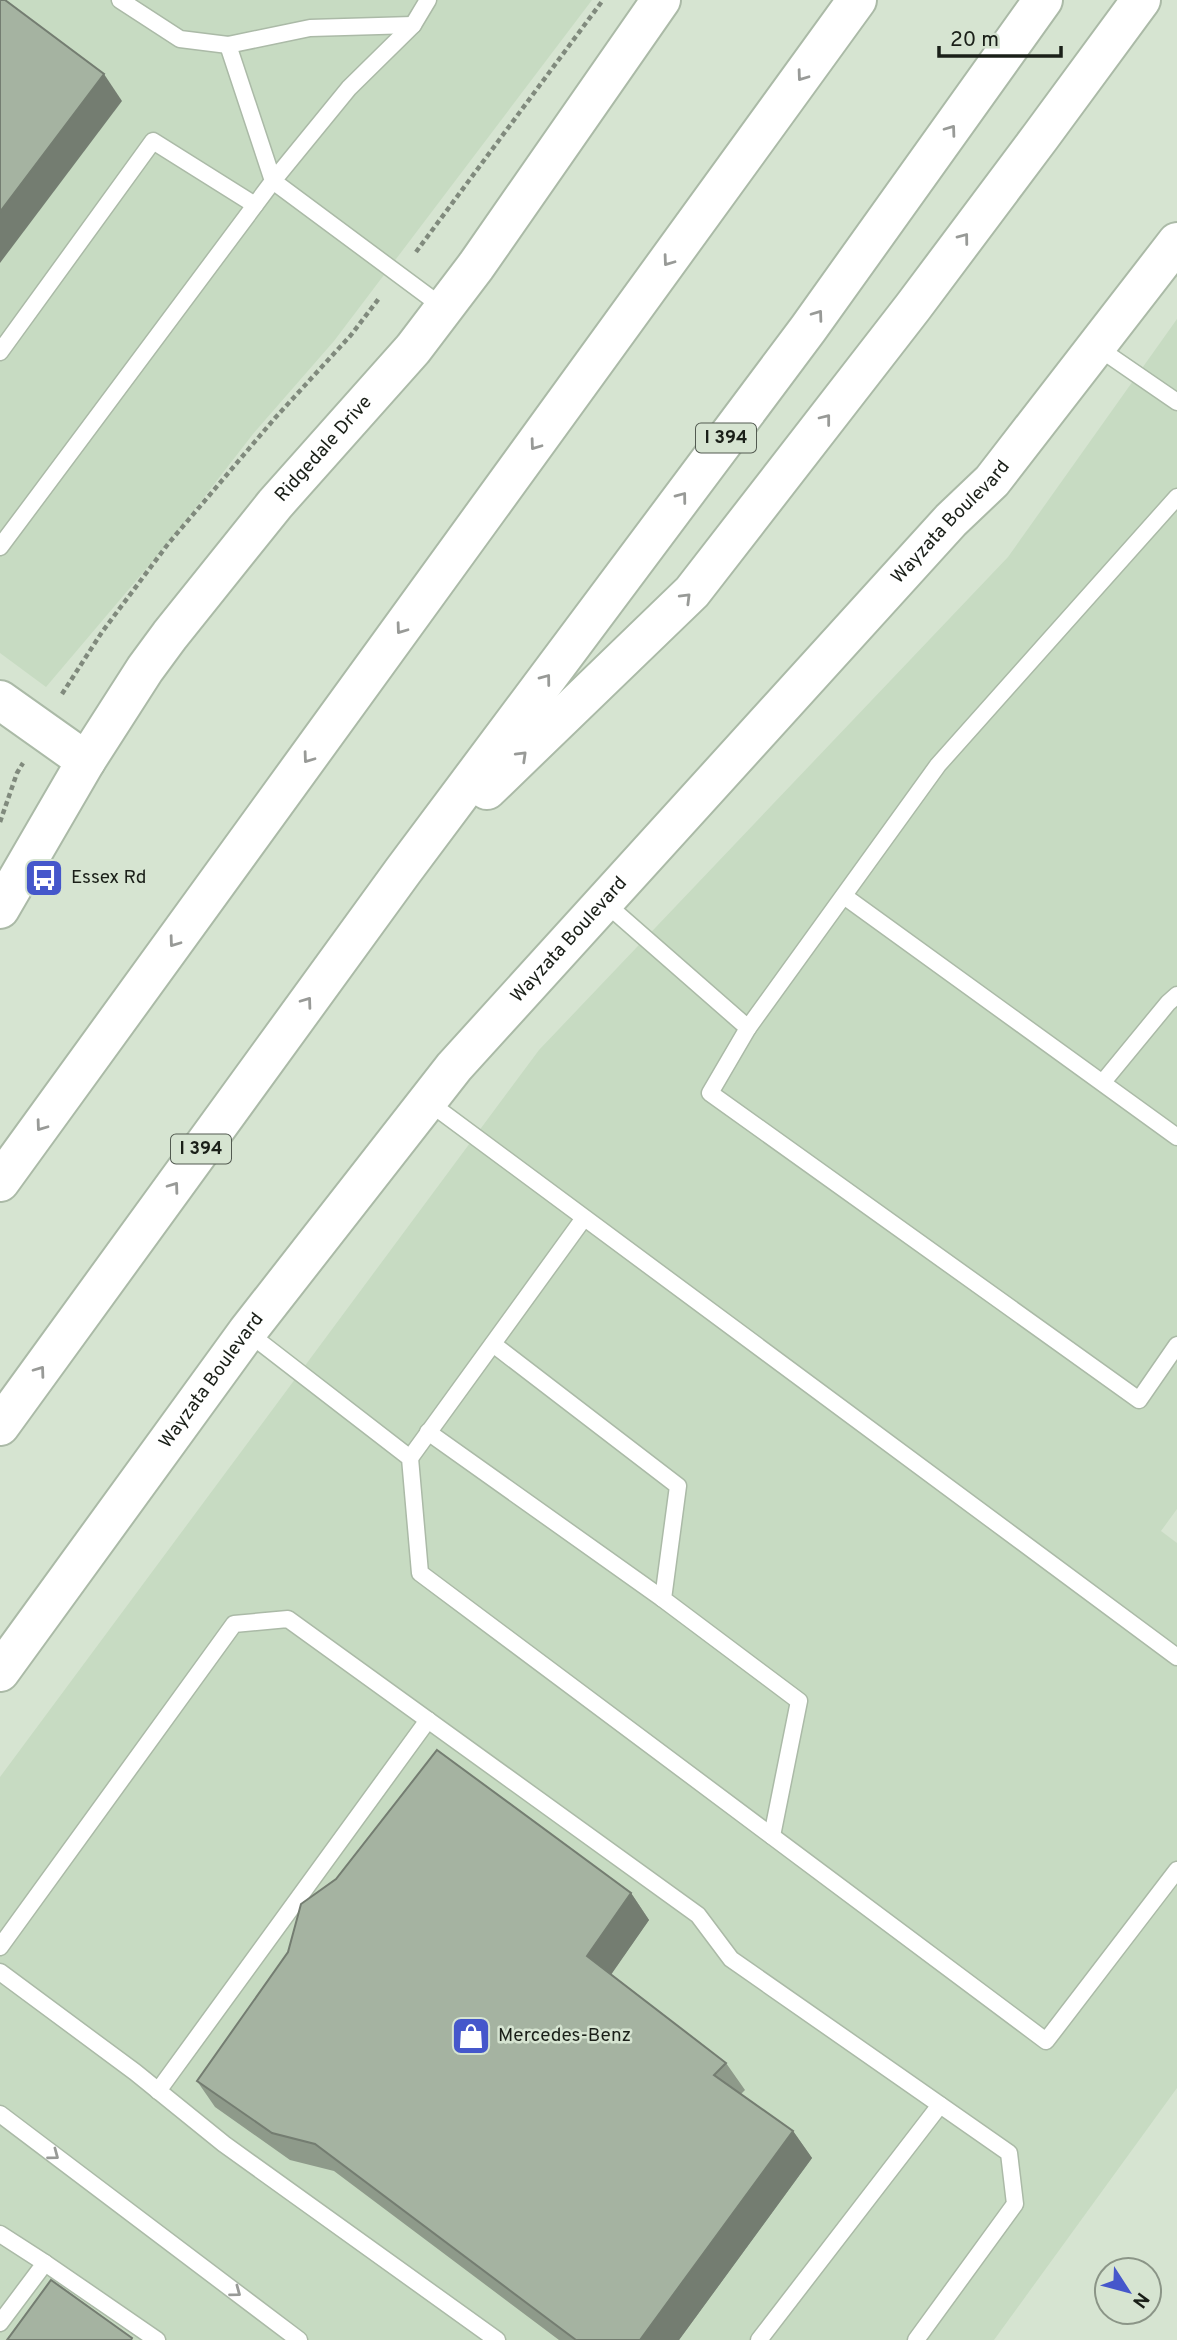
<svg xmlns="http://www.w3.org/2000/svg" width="1177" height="2340" font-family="Overpass,sans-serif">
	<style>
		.built { fill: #c7dbc2 }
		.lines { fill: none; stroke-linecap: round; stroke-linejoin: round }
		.service-casing { stroke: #abbaa7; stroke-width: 19 }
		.tertiary-casing { stroke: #abbaa7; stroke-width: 42 }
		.motorway-casing { stroke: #abbaa7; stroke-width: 42 }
		.path { stroke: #808a7d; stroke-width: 4.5; stroke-dasharray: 5 3.5; stroke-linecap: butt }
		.service { stroke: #fff; stroke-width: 16 }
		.tertiary { stroke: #fff; stroke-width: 38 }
		.motorway { stroke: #fff; stroke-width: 38 }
		.wall { fill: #8e9a8a }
		.shaded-wall { fill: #747d71 }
		.building { fill: #a5b3a1; stroke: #747d71; stroke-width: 2 }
		.oneway { stroke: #989a97 }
		.labels { text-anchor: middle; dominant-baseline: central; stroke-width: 5; stroke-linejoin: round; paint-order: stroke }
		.shield { fill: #d6e4d1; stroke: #525a50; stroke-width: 2 }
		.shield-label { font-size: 18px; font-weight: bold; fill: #1a1f18 }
		.street-label { font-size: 19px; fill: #1a1f18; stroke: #d6e4d1 }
		.poi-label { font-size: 19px; fill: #1a1f18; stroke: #d6e4d1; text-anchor: start }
	</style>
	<rect width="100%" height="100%" fill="#d6e4d1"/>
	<g class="built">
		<polygon points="0,0 592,0 334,341 253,434 174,536 46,687 0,653"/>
		<polygon points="1177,319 1177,1509 1161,1531 1177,1543 1177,2088 994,2340 0,2340 0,1777 539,1050 1008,557"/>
	</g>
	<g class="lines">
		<g class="service-casing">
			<g id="service">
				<polyline points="120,0 180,39 228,45 310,28 413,25"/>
				<polyline points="428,0 413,25 349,88 273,181 444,308"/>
				<polyline points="1097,347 1177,402"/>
				<polyline points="0,352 153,141 255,205"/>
				<polyline points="0,547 273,181 228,45"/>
				<polyline points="844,896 1177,1137"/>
				<polyline points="604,902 748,1028 938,765 1177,497"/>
				<polyline points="748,1028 710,1093 1139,1400 1177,1345"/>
				<polyline points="1103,1082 1168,1003 1177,995"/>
				<polyline points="427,1101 1177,1657"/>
				<polyline points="247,1332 410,1458 420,1573 1046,2041 1177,1870"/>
				<polyline points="493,1344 678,1486 663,1599 799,1701 772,1836"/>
				<polyline points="428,1432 663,1599"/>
				<polyline points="410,1458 584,1218"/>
				<polyline points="0,1947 234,1624 288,1619 698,1915 731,1959 1009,2153 1015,2204 916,2340"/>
				<polyline points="0,1972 135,2072 224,2144 497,2340"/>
				<polyline points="158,2091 428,1720"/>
				<polyline points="0,2114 299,2340"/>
				<polyline points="0,2234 45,2263 0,2323"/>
				<polyline points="45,2263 157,2340"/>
				<polyline points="759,2340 940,2105"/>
			</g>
		</g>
		<g class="tertiary-casing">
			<g id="tertiary">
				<polyline points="0,700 86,761"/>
				<path id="s1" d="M0,909L86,761L145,669L170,635L275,504L413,349L476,266L661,0"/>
				<path id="s2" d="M0,1672L247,1332L454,1067L951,520L992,481L1177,242"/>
			</g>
		</g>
		<g class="motorway-casing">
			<g id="motorway">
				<polyline points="487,790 692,592 913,307 1041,136 1141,0"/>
				<polyline points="0,1182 857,0"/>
				<polyline points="0,1426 403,871 808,329 1043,0"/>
			</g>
		</g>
		<g class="path">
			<polyline points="416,252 603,0"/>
			<polyline points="62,694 102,632 168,544 275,418 351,335 380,297"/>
			<polyline points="0,822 17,773 23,763"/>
		</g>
		<use href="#service" class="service"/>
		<use href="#tertiary" class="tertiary"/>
		<use href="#motorway" class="motorway"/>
	</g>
	<polygon class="wall" points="631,1893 649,1920 611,1974 726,2063 745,2090 741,2094 793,2131 812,2158 679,2340 559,2340 334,2171 290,2160 215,2107 197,2081 288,1952"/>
	<g class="shaded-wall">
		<polygon points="104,74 122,101 0,263 0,212"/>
		<polygon points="631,1893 649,1920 606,1982 587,1956"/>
		<polygon points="793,2131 812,2158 679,2340 640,2340"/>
	</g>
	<g class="building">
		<polygon points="0,0 5,0 104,74 0,212"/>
		<polygon points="437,1750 631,1893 587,1956 726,2063 714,2075 793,2131 640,2340 576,2340 315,2144 272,2133 197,2081 288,1952 301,1904 336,1879"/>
		<polygon points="51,2280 132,2338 131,2340 7,2340"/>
	</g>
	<defs><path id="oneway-chevron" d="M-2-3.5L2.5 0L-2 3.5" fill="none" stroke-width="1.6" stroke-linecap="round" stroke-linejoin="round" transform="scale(1.75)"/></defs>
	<g class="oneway">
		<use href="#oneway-chevron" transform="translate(802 76) rotate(126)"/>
		<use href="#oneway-chevron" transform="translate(951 130) rotate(-54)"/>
		<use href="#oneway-chevron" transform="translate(964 238) rotate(-53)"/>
		<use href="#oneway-chevron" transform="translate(668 261) rotate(126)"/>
		<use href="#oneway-chevron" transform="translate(818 315) rotate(-54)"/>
		<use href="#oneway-chevron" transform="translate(826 419) rotate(-52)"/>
		<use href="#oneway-chevron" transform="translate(535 445) rotate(126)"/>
		<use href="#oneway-chevron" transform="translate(682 497) rotate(-53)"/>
		<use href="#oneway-chevron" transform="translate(686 598) rotate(-45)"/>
		<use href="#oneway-chevron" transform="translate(401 629) rotate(126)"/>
		<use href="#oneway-chevron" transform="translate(546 679) rotate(-53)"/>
		<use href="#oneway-chevron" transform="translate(522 756) rotate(-44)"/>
		<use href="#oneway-chevron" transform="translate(308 758) rotate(126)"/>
		<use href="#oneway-chevron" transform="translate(174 942) rotate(126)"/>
		<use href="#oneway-chevron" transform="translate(307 1002) rotate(-54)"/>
		<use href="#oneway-chevron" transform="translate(41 1126) rotate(126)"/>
		<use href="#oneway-chevron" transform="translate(174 1187) rotate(-54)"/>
		<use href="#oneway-chevron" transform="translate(40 1371) rotate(-54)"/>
		<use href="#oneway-chevron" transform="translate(54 2155) rotate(37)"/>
		<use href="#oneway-chevron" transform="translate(236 2292) rotate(37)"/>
	</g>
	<defs>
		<g id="bus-square" transform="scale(2.0125)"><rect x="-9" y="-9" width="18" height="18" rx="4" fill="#4557cb" stroke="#d6e4d1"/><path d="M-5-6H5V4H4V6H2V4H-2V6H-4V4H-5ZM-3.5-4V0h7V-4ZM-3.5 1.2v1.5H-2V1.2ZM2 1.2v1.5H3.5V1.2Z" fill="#fff"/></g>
		<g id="shop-square" transform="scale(2.0125)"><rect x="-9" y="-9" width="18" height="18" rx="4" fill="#4557cb" stroke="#d6e4d1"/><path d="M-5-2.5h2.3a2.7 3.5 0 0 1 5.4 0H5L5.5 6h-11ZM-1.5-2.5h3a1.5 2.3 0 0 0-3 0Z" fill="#fff"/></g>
	</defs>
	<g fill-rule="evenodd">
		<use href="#bus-square" x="44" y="878"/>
		<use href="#shop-square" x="471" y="2036"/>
	</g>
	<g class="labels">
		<g class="shield">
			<rect x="696" y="423.5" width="60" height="29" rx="5"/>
			<rect x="171" y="1134.5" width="60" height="29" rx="5"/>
		</g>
		<g class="shield-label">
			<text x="726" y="438">I 394</text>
			<text x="201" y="1149">I 394</text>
		</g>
		<g class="street-label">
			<text stroke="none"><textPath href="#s1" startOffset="564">Ridgedale Drive</textPath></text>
			<text stroke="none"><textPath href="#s2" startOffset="1494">Wayzata Boulevard</textPath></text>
			<text stroke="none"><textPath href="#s2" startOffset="928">Wayzata Boulevard</textPath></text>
			<text stroke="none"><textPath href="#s2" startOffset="360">Wayzata Boulevard</textPath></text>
		</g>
		<g class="poi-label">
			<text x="71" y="878">Essex Rd</text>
			<text x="498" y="2036">Mercedes-Benz</text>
		</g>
	</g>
	<g transform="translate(1128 2291) rotate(126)"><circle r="33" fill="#d6e4d1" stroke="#8b9587" stroke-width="2"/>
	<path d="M0-5L12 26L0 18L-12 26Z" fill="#4557cb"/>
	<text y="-10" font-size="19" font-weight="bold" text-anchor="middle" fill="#1a1f18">N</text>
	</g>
	<path d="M939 46v10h122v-10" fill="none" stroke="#1a1f18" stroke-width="3.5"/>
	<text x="950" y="46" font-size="21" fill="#1a1f18" stroke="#d6e4d1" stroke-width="5" paint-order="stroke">20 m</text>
</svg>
